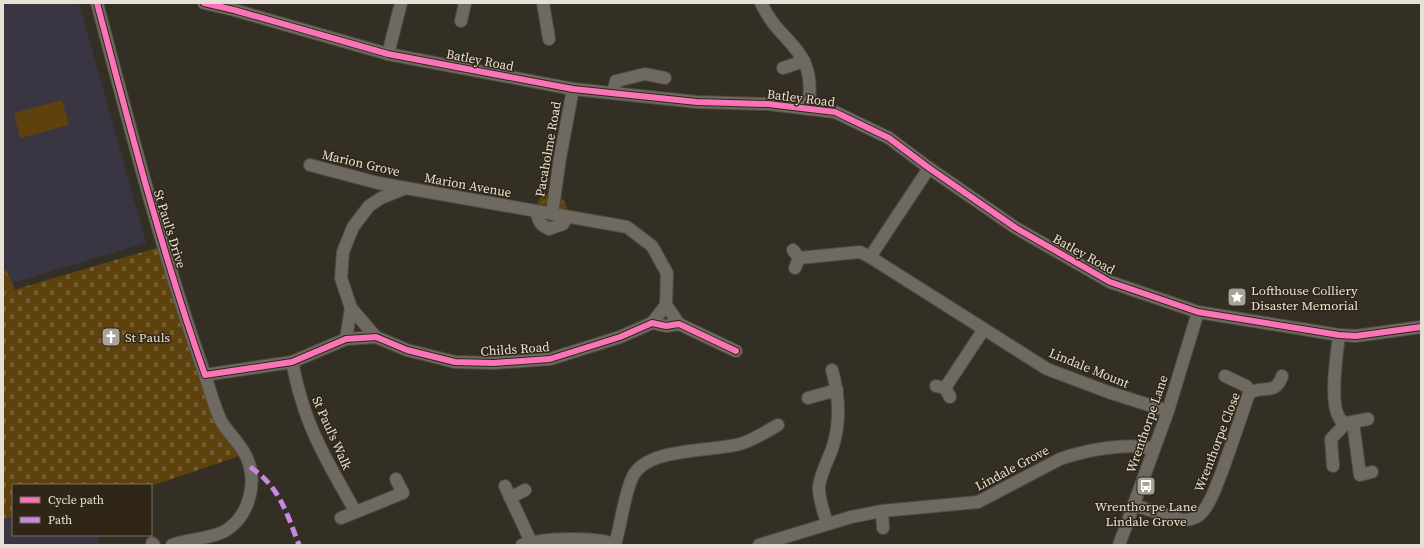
<svg xmlns="http://www.w3.org/2000/svg" width="1424" height="548" font-family="'Source Serif 4',serif">
	<style>
		.education { fill: #393542 }
		.grass { fill: #5d420e }
		.forest { fill: url(#forest-crowns) }
		.cemetery { fill: url(#cemetery-stones) }
		.lines { fill: none; stroke-linecap: round; stroke-linejoin: round }
		.minor-casing { stroke: #504b43; stroke-width: 14 }
		.minor { stroke: #6e6961; stroke-width: 12 }
		.quiet { stroke: #c787e3; stroke-width: 5; stroke-dasharray: 10 5; stroke-linecap: butt }
		.cycleway-casing { stroke: #302616; stroke-width: 8 }
		.cycleway { stroke: #fb73b8; stroke-width: 6 }
		.labels { text-anchor: middle; dominant-baseline: central; stroke-width: 3; stroke-linejoin: round; paint-order: stroke }
		.street-label { font-size: 13px; fill: #e7e0d6; stroke: #302616 }
		.poi-label { font-size: 13px; fill: #e7e0d6; stroke: #302616; text-anchor: start }
	</style>
	<defs>
		<pattern id="forest-crowns" width="20" height="18" patternUnits="userSpaceOnUse"><rect width="20" height="18" fill="#5d420e"/><path d="M2 6a3 3 0 1 1 6 0M12 15a3 3 0 1 1 6 0" fill="none" stroke="#745d30"/></pattern>
		<pattern id="cemetery-stones" width="16" height="16" patternUnits="userSpaceOnUse"><rect width="16" height="16" fill="#5d420e"/><path d="M2 7V4a2 2 0 0 1 4 0v3zM10 15v-3a2 2 0 0 1 4 0v3z" fill="#745d30"/></pattern>
	</defs>
	<rect width="100%" height="100%" fill="#342f25"/>
	<g class="education">
		<polygon points="3,3 79,3 146,243 12,283 3,263"/>
		<polygon points="13,517 13,535 97,535 100,545 3,545 3,519"/>
	</g>
	<polygon class="grass" points="62,100 69,125 20,138 14,113"/>
	<g class="forest">
		<path d="M548,194C563,196 568,201 567,217L549,229L537,212V203L541,196Z"/>
		<polygon points="6,269 15,290 3,297 3,270"/>
	</g>
	<polygon class="cemetery" points="163,246 213,401 245,454 151,486 13,485 13,517 3,519 3,293"/>
	<g class="lines">
		<g class="minor-casing">
			<g id="minor">
				<path d="M97,3C130,128 162,253 205,375L292,362L346,339L376,337L407,350L455,362L494,363L550,359L620,337L652,323L666,326L679,324L736,351"/>
				<polyline points="204,3 234,10 388,54 573,89 697,102 768,104 835,112 889,138 929,168 1016,228 1110,282 1198,312 1339,335 1356,336 1421,327"/>
				<polyline points="543,3 549,39"/>
				<path d="M761,3C782,48 818,46 808,109"/>
				<polyline points="461,21 465,3"/>
				<polyline points="388,54 401,3"/>
				<polyline points="783,68 804,61"/>
				<polyline points="613,93 616,81 645,74 665,78"/>
				<polyline points="310,165 378,183 406,188"/>
				<path d="M536,212C539,221 540,225 549,229L563,224L567,217"/>
				<polyline points="552,214 560,158 573,89"/>
				<polyline points="793,250 799,258 795,268"/>
				<polyline points="870,257 929,168"/>
				<polyline points="799,258 860,252 870,257 1047,369 1108,392 1168,411"/>
				<polyline points="666,305 679,324"/>
				<path d="M1339,335C1337,353 1329,402 1339,417C1340,420 1343,422 1346,423L1368,419"/>
				<polyline points="376,337 351,308 341,278 343,252 353,227 369,206 381,198 406,188 627,227 652,246 667,273 666,305 652,323"/>
				<polyline points="346,339 351,308"/>
				<path d="M292,362C295,374 297,386 301,398C312,438 335,475 355,511"/>
				<polyline points="1225,376 1246,386 1251,392"/>
				<polyline points="936,386 945,388 950,397"/>
				<polyline points="945,388 984,329"/>
				<polyline points="808,398 837,390"/>
				<polyline points="1353,422 1360,475 1372,472"/>
				<polyline points="1333,466 1331,439 1346,423"/>
				<polyline points="505,486 531,542"/>
				<polyline points="510,498 525,490"/>
				<path d="M1133,505L1183,520C1191,520 1199,517 1204,510C1212,500 1216,486 1221,474C1231,447 1240,420 1249,393C1262,385 1276,396 1282,376"/>
				<polyline points="882,511 883,528"/>
				<polyline points="341,518 403,493 396,479"/>
				<path d="M827,523C824,512 818,498 819,486C821,472 829,459 833,446C841,420 839,395 832,370"/>
				<polyline points="152,543 154,545"/>
				<path d="M615,544C622,522 623,497 633,476C648,447 711,452 740,444C754,440 765,432 778,425"/>
				<path d="M172,545C187,539 211,539 225,531C250,516 258,481 246,456C240,443 228,433 221,421C214,406 210,390 205,375"/>
				<path d="M522,545C542,538 597,536 616,545"/>
				<path d="M759,545L851,517L882,511L978,502L1060,459C1086,450 1127,442 1154,449"/>
				<polyline points="1119,545 1168,411 1198,312"/>
			</g>
		</g>
		<use href="#minor" class="minor"/>
		<path class="quiet" d="M250,467C280,487 287,514 299,545"/>
		<g class="cycleway-casing">
			<g id="cycleway">
				<path d="M97,3C130,128 162,253 205,375L292,362L346,339L376,337L407,350L455,362L494,363L550,359L620,337L652,323L666,326L679,324L736,351"/>
				<polyline points="204,3 234,10 388,54 573,89 697,102 768,104 835,112 889,138 929,168 1016,228 1110,282 1198,312 1339,335 1356,336 1421,327"/>
			</g>
		</g>
		<use href="#cycleway" class="cycleway"/>
	</g>
	<defs>
		<g id="sight-square" transform="scale(1)"><rect x="-9" y="-9" width="18" height="18" rx="4" fill="#a8a298" stroke="#302616"/><path d="M0-6L1.8-2.2L6-1.7L2.9 1.2L3.7 5.4L0 3.3L-3.7 5.4L-2.9 1.2L-6-1.7L-1.8-2.2Z" fill="#fff"/></g>
		<g id="church-square" transform="scale(1)"><rect x="-9" y="-9" width="18" height="18" rx="4" fill="#a8a298" stroke="#302616"/><path d="M-1.2-6h2.4v3.5h3.3v2.4h-3.3V6h-2.4V-.1h-3.3v-2.4h3.3Z" fill="#fff"/></g>
		<g id="bus-square" transform="scale(1)"><rect x="-9" y="-9" width="18" height="18" rx="4" fill="#a8a298" stroke="#302616"/><path d="M-5-6H5V4H4V6H2V4H-2V6H-4V4H-5ZM-3.5-4V0h7V-4ZM-3.5 1.2v1.5H-2V1.2ZM2 1.2v1.5H3.5V1.2Z" fill="#fff"/></g>
	</defs>
	<g fill-rule="evenodd">
		<use href="#sight-square" x="1237" y="297"/>
		<use href="#church-square" x="111" y="337"/>
		<use href="#bus-square" x="1146" y="486"/>
	</g>
	<g class="labels">
		<g class="street-label">
			<text transform="translate(480 60) rotate(11)">Batley Road</text>
			<text transform="translate(801 98) rotate(7)">Batley Road</text>
			<text transform="translate(548 149) rotate(-80)">Pacaholme Road</text>
			<text transform="translate(361 163) rotate(13)">Marion Grove</text>
			<text transform="translate(468 185) rotate(10)">Marion Avenue</text>
			<text transform="translate(170 229) rotate(73)">St Paul's Drive</text>
			<text transform="translate(1084 254) rotate(29)">Batley Road</text>
			<text transform="translate(515 349) rotate(-4)">Childs Road</text>
			<text transform="translate(1089 368) rotate(22)">Lindale Mount</text>
			<text transform="translate(1147 424) rotate(-71)">Wrenthorpe Lane</text>
			<text transform="translate(332 433) rotate(66)">St Paul's Walk</text>
			<text transform="translate(1217 442) rotate(-69)">Wrenthorpe Close</text>
			<text transform="translate(1012 468) rotate(-28)">Lindale Grove</text>
		</g>
		<g class="poi-label">
			<text x="1251" y="290">Lofthouse Colliery<tspan x="1251" dy="15">Disaster Memorial</tspan></text>
			<text x="125" y="337">St Pauls</text>
			<text x="1146" y="506" text-anchor="middle">Wrenthorpe Lane<tspan x="1146" dy="15">Lindale Grove</tspan></text>
		</g>
	</g>
	<rect width="1424" height="548" fill="none" stroke="#e7e0d6" stroke-width="8"/>
	<rect x="12" y="484" width="140" height="52" fill="#302616" stroke="#797063"/>
	<rect x="20" y="497" width="20" height="6" fill="#fb73b8" stroke="#797063"/>
	<text x="48" y="504" font-size="12" fill="#e7e0d6">Cycle path</text>
	<rect x="20" y="517" width="20" height="6" fill="#c787e3" stroke="#797063"/>
	<text x="48" y="524" font-size="12" fill="#e7e0d6">Path</text>
</svg>
